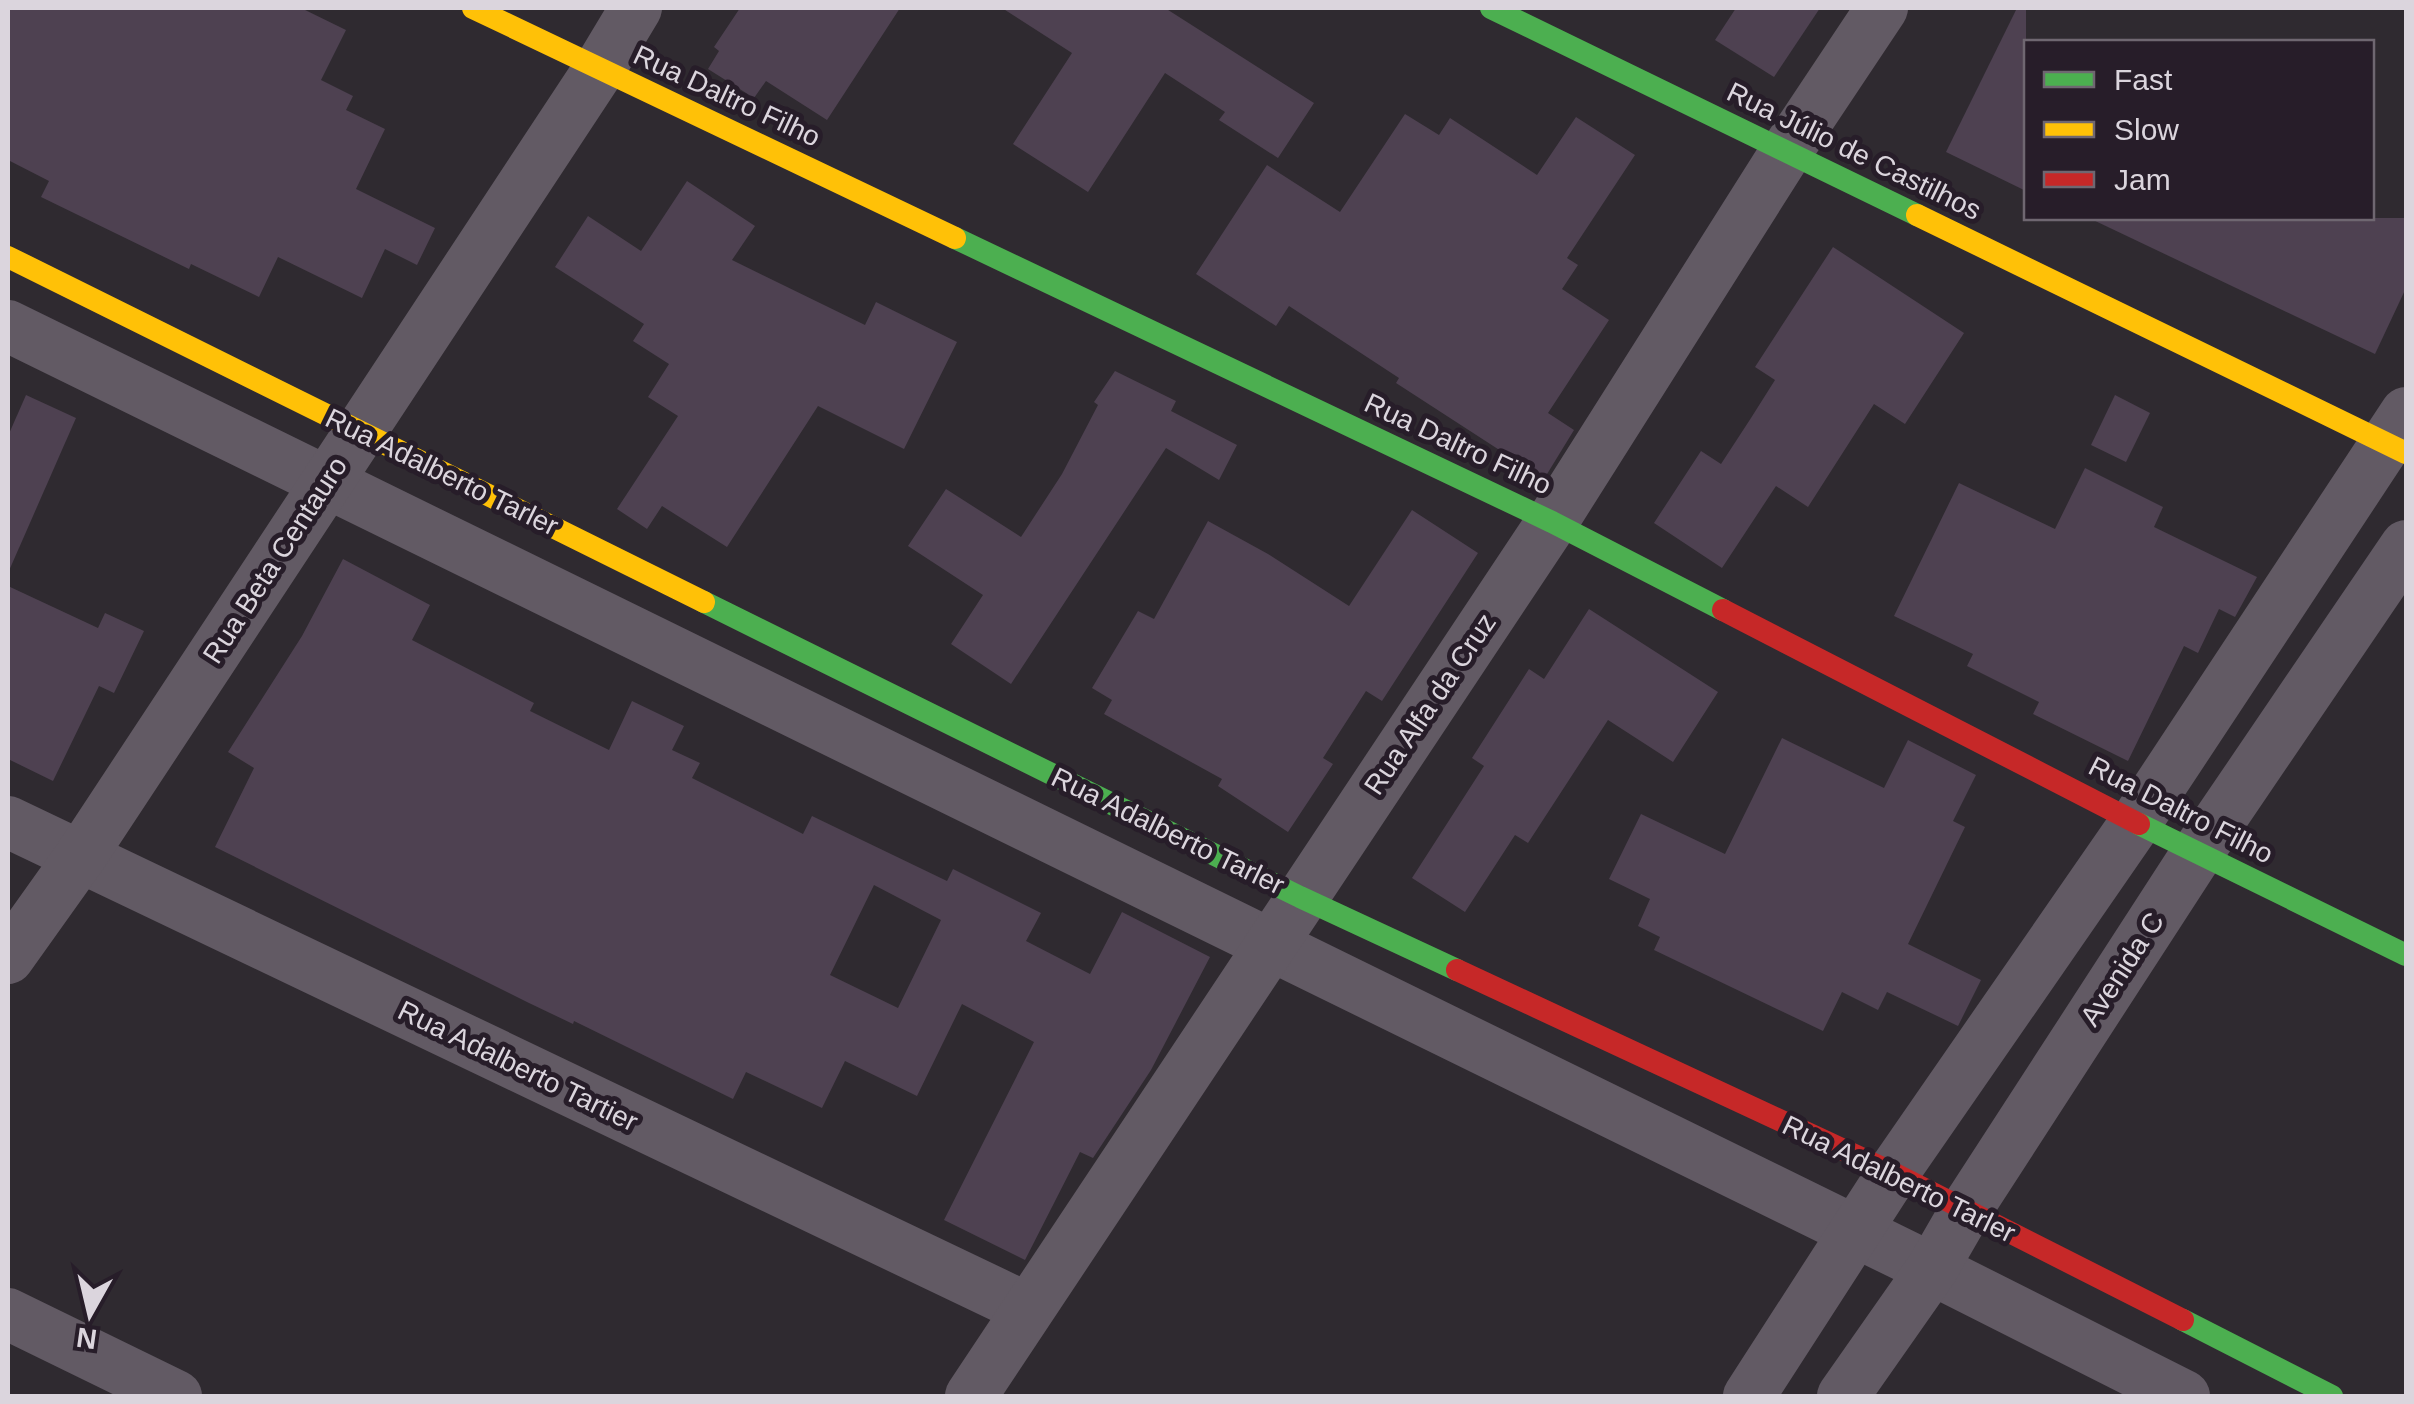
<svg xmlns="http://www.w3.org/2000/svg" width="2414" height="1404" font-family="Helvetica,sans-serif">
	<style>
		.building { fill: #4e4151; fill-rule: evenodd }
		.lines { fill: none; stroke-linecap: round; stroke-linejoin: round }
		.street { stroke: #625a64; stroke-width: 52 }
		.fast { stroke: #4caf50; stroke-width: 22 }
		.slow { stroke: #ffc107; stroke-width: 22 }
		.jam { stroke: #c62828; stroke-width: 22 }
		.labels { text-anchor: middle; dominant-baseline: central; stroke-width: 10; stroke-linejoin: round; paint-order: stroke }
		.street-label { font-size: 28px; fill: #dbd5dd; stroke: #271d29 }
	</style>
	<rect width="100%" height="100%" fill="#2f2a30"/>
	<g class="building">
		<polygon points="8,8 301,8 346,30 321,80 353,96 346,110 385,129 356,189 435,228 417,265 385,249 362,298 278,257 259,297 191,264 189,269 41,197 49,181 8,160"/>
		<polygon points="740,8 900,8 827,120 766,81 754,98 708,69 719,51 714,47"/>
		<polygon points="1002,8 1165,8 1314,103 1278,158 1219,120 1225,112 1165,73 1088,192 1013,144 1072,53"/>
		<polygon points="1736,8 1820,8 1774,77 1715,40"/>
		<polygon points="2017,8 2026,8 2026,191 1946,152"/>
		<polygon points="1405,114 1439,135 1450,118 1537,175 1576,117 1635,155 1567,258 1578,265 1562,289 1609,320 1548,413 1574,430 1544,479 1396,383 1399,378 1289,306 1276,326 1196,274 1267,165 1340,212"/>
		<polygon points="687,181 755,226 732,260 865,325 876,302 957,342 904,449 818,406 727,547 662,506 647,529 617,509 678,416 648,397 669,364 633,341 644,324 555,267 588,216 641,251"/>
		<polygon points="2089,218 2406,218 2406,288 2375,354"/>
		<polygon points="1833,247 1964,333 1905,424 1874,404 1808,507 1776,486 1722,568 1654,523 1701,451 1721,464 1751,418 1775,380 1755,367"/>
		<polygon points="1115,371 1176,401 1171,411 1237,445 1219,480 1166,448 1011,684 951,644 983,595 908,546 946,489 1021,537 1062,474 1098,405 1094,402"/>
		<polygon points="26,395 76,418 8,573 8,436"/>
		<polygon points="2115,395 2150,413 2126,462 2091,445"/>
		<polygon points="2085,468 2163,507 2154,527 2257,577 2235,617 2219,609 2198,653 2184,646 2128,761 2033,714 2039,702 1967,666 1973,654 1894,616 1959,483 2055,529"/>
		<polygon points="1412,510 1478,553 1382,701 1366,691 1323,758 1333,764 1288,832 1218,786 1222,779 1104,714 1112,700 1092,688 1138,611 1154,619 1208,521 1268,554 1349,606"/>
		<path d="M343,559L430,605L412,640L534,703L530,711L609,750L632,701L684,726L672,750L700,763L692,778L803,834L812,816L947,881L953,869L1041,913L1026,941L1090,974L1122,912L1210,957L1151,1070L1093,1158L1080,1152L1025,1260L944,1220L1034,1042L962,1004L917,1096L845,1061L822,1108L746,1072L733,1099L574,1021L573,1024L529,1003L215,847L254,768L228,752L302,636ZM874,885L941,920L898,1008L830,975Z"/>
		<polygon points="8,586 98,628 105,613 144,631 114,693 99,686 53,781 8,759"/>
		<polygon points="1589,609 1718,692 1673,762 1608,720 1528,843 1515,835 1465,912 1412,878 1484,766 1472,758 1529,669 1544,679"/>
		<polygon points="1782,738 1884,788 1908,740 1976,775 1953,821 1965,827 1908,944 1981,980 1958,1026 1887,992 1878,1010 1842,992 1823,1031 1654,950 1660,937 1638,926 1650,899 1609,879 1641,814 1725,854"/>
	</g>
	<g class="lines">
		<g class="street">
			<polyline points="8,326 1932,1269 2184,1396"/>
			<polyline points="8,822 1028,1309"/>
			<polyline points="8,958 80,857 600,68 636,8"/>
			<polyline points="8,1314 176,1396"/>
			<polyline points="971,1396 1552,522 1786,152 1882,8"/>
			<polyline points="1749,1396 1893,1173 2136,822 2406,413"/>
			<polyline points="1843,1396 1932,1269 1966,1210 2198,852 2406,546"/>
		</g>
		<g class="fast">
			<polyline points="1491,8 1917,215"/>
			<polyline points="955,238 1552,522 1723,610"/>
			<polyline points="704,602 1300,897 1457,970"/>
			<polyline points="2139,824 2406,955"/>
			<polyline points="2183,1320 2332,1396"/>
		</g>
		<g class="slow">
			<polyline points="473,8 955,238"/>
			<polyline points="1917,215 2406,453"/>
			<polyline points="8,257 704,602"/>
		</g>
		<g class="jam">
			<polyline points="1723,610 2139,824"/>
			<polyline points="1457,970 1893,1173 2183,1320"/>
		</g>
	</g>
	<g class="labels">
		<g class="street-label">
			<text transform="translate(727 96) rotate(25)">Rua Daltro Filho</text>
			<text transform="translate(1854 151) rotate(26)">Rua Júlio de Castilhos</text>
			<text transform="translate(1458 444) rotate(25)">Rua Daltro Filho</text>
			<text transform="translate(442 472) rotate(26)">Rua Adalberto Tarler</text>
			<text transform="translate(275 560) rotate(-57)">Rua Beta Centauro</text>
			<text transform="translate(1430 704) rotate(-56)">Rua Alfa da Cruz</text>
			<text transform="translate(2181 810) rotate(27)">Rua Daltro Filho</text>
			<text transform="translate(1168 831) rotate(26)">Rua Adalberto Tarler</text>
			<text transform="translate(2122 969) rotate(-57)">Avenida C</text>
			<text transform="translate(518 1066) rotate(26)">Rua Adalberto Tartier</text>
			<text transform="translate(1899 1179) rotate(26)">Rua Adalberto Tarler</text>
		</g>
	</g>
	<rect width="2414" height="1404" fill="none" stroke="#dbd5dd" stroke-width="20"/>
	<rect x="2024" y="40" width="350" height="180" fill="#271d29" stroke="#6f6771" stroke-width="2.5"/>
	<rect x="2044" y="72" width="50" height="15" fill="#4caf50" stroke="#6f6771" stroke-width="2.5"/>
	<text x="2114" y="90" font-size="30" fill="#dbd5dd">Fast</text>
	<rect x="2044" y="122" width="50" height="15" fill="#ffc107" stroke="#6f6771" stroke-width="2.5"/>
	<text x="2114" y="140" font-size="30" fill="#dbd5dd">Slow</text>
	<rect x="2044" y="172" width="50" height="15" fill="#c62828" stroke="#6f6771" stroke-width="2.5"/>
	<text x="2114" y="190" font-size="30" fill="#dbd5dd">Jam</text>
	<g transform="translate(90 1314) rotate(188)" stroke="#271d29" stroke-width="8" paint-order="stroke">
	<path d="M0-8L18 38L0 25L-18 38Z" fill="#dbd5dd"/>
	<text y="-15" font-size="28" font-weight="bold" text-anchor="middle" fill="#dbd5dd">N</text>
	</g>
</svg>
